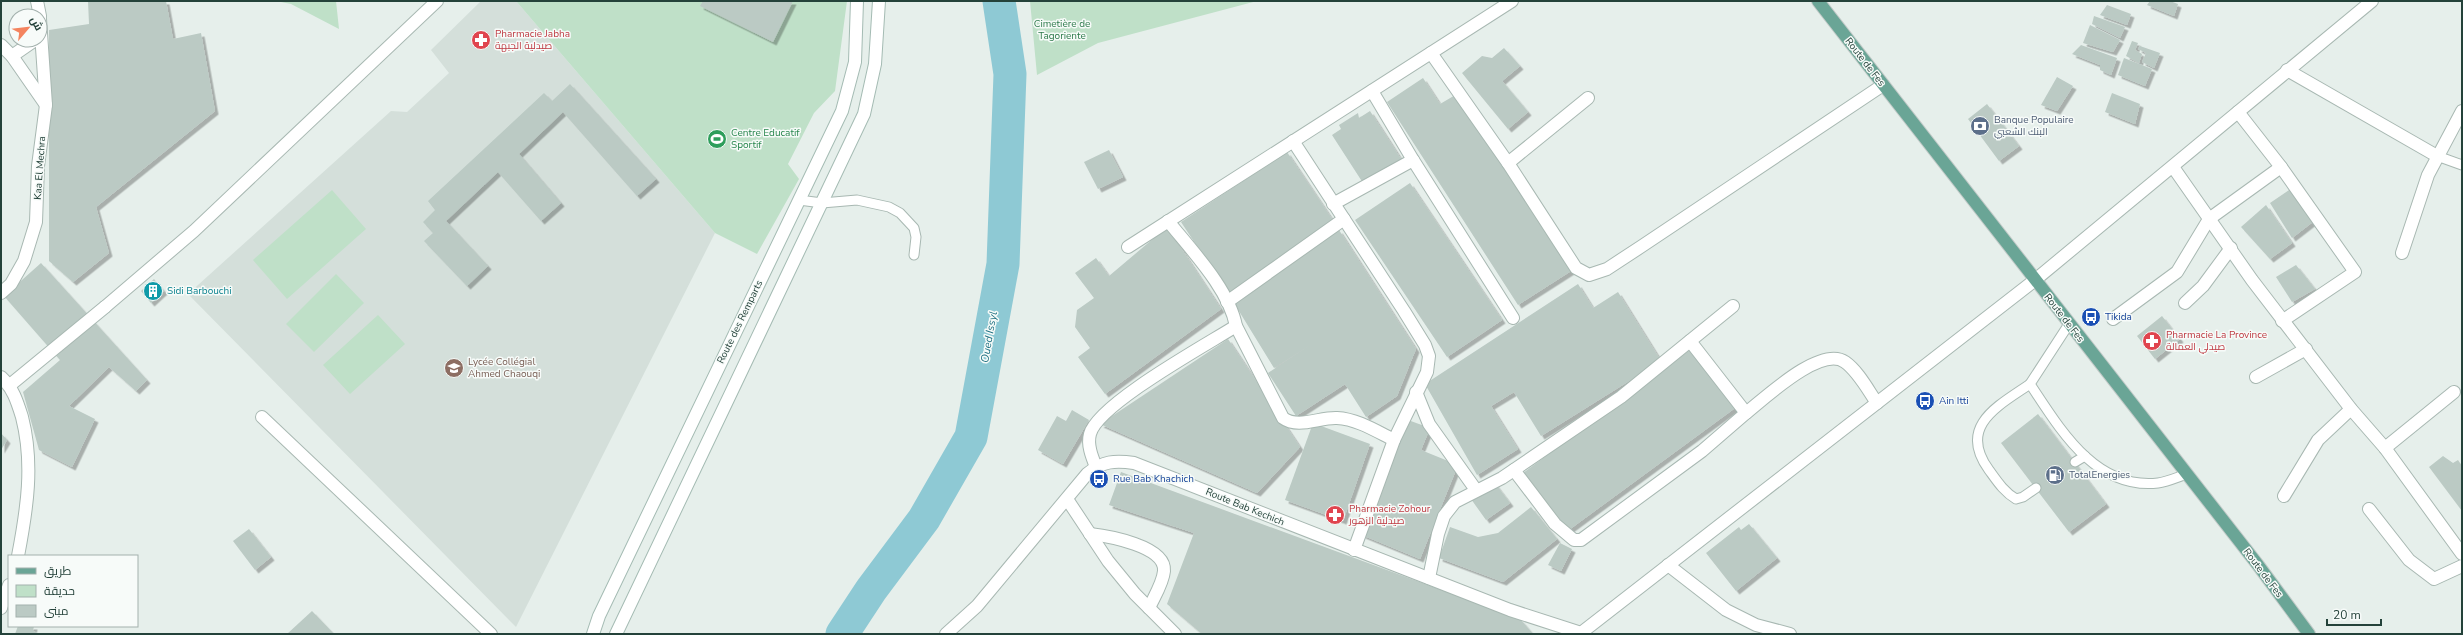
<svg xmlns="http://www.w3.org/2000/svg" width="2463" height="635" font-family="'Nunito Sans',Cairo,sans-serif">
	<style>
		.built { fill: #d4dfda }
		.green { fill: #bfe0c8 }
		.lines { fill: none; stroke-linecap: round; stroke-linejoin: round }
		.river { stroke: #8ec9d4; stroke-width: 33 }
		.building { fill: #bbcac4; filter: url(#shadow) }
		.service-casing { stroke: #a8b8b2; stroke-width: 11 }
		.pedestrian-casing { stroke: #a8b8b2; stroke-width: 14 }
		.minor-casing { stroke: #a8b8b2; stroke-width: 14 }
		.tertiary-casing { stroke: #a8b8b2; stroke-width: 14 }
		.secondary-casing { stroke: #a4bbb3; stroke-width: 14 }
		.primary-casing { stroke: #c2cac8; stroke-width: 14 }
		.service { stroke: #fff; stroke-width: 9 }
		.pedestrian { stroke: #fff; stroke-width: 12 }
		.minor { stroke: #fff; stroke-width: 12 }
		.tertiary { stroke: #fff; stroke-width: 12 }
		.secondary { stroke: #fff; stroke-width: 12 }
		.primary { stroke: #6aa596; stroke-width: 12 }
		.labels { text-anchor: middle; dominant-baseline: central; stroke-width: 3; stroke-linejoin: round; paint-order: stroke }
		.park-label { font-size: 10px; fill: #2d7a4b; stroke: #f7fbf9 }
		.health-label { font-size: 10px; fill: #be3a42; stroke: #f7fbf9; text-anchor: start }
		.street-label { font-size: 10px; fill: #24423a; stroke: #f7fbf9 }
		.service-label { font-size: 10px; fill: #4e5e75; stroke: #f7fbf9; text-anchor: start }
		.leisure-label { font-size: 10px; fill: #27864d; stroke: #f7fbf9; text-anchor: start }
		.culture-label { font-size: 10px; fill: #0d838f; stroke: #f7fbf9; text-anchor: start }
		.transit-label { font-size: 10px; fill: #164399; stroke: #f7fbf9; text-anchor: start }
		.education-label { font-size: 10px; fill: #785e54; stroke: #f7fbf9; text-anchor: start }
		.water-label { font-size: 11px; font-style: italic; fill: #1c6f80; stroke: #f7fbf9 }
	</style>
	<defs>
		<filter id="shadow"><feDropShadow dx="3.5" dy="3.5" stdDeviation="0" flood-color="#0004"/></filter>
	</defs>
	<rect width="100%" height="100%" fill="#e6efeb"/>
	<polygon class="built" points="481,1 516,1 715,233 516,627 188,294 391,111 407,112 449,73 431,50"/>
	<g class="green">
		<polygon points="276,1 336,1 339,29 291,4"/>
		<polygon points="516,1 847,1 835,91 814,113 788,164 799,179 757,254 715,233"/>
		<polygon points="1030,1 1257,1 1098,43 1037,75"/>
		<polygon points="332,190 366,229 287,299 253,260"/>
		<polygon points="336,274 364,303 314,352 286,324"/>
		<polygon points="378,315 405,344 350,394 323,365"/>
	</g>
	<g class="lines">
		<polyline class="river" points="842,634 871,590 924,519 971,437 1003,264 1010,74 999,1"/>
	</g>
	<g class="building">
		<polygon points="88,1 166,1 173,39 201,33 215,111 96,207 109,253 73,282 49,261 49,30 89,24"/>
		<polygon points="703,1 793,1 773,42 700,6"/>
		<polygon points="2150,1 2170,1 2178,4 2174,16 2147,5"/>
		<polygon points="2107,5 2131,14 2127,25 2100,15"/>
		<polygon points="2094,16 2125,27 2120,38 2092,24"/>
		<polygon points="2090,25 2120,40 2113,52 2083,43"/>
		<polygon points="2132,41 2138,43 2135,50 2142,54 2139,63 2126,56"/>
		<polygon points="2081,45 2117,58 2111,75 2100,70 2100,65 2072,54"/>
		<polygon points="2140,46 2160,53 2154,68 2142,62 2146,53 2138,49"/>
		<polygon points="1504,48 1520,66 1502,81 1528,112 1508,129 1462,73 1482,56 1492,58"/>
		<polygon points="2124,58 2152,69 2145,86 2118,75"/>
		<polygon points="2057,77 2073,86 2057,111 2041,105"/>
		<polygon points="1423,78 1440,104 1457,94 1571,271 1518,305 1387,102"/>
		<polygon points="570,84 656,179 637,196 563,112 519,154 561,203 541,221 498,172 446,221 488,266 467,286 424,241 433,233 423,222 435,210 428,201 544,93 552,101"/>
		<polygon points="2112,93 2140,104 2135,124 2105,112"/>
		<polygon points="1987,104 2019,146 1999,161 1968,119"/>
		<polygon points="1370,111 1401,159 1363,183 1332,135 1341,129 1339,125 1358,113 1359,118"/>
		<polygon points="1109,150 1123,177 1098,189 1084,162"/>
		<polygon points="1287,152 1334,222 1228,293 1181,222"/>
		<polygon points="1410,183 1502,320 1447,357 1355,220"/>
		<polygon points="2292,188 2314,221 2292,238 2270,203"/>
		<polygon points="2266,205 2292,243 2270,259 2241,227"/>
		<polygon points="1167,227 1221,309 1105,394 1078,357 1090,348 1075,327 1077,310 1094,298 1075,273 1096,258 1109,276"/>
		<polygon points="1339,230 1416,349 1397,396 1366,417 1345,384 1296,416 1268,373 1310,345 1274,368 1234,303"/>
		<polygon points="41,263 147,380 136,391 109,367 69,406 95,419 72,467 39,450 23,392 60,360 4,296"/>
		<polygon points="2296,265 2315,289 2292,302 2276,277"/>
		<polygon points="154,279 164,291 151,303 141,291"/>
		<polygon points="1578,284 1593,308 1618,292 1661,361 1541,436 1514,392 1491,406 1518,449 1477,475 1425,384"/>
		<polygon points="2162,316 2180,339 2155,359 2137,336"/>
		<polygon points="1228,339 1300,447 1257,493 1100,424"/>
		<polygon points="1691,349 1735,408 1566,532 1523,473"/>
		<polygon points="1072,410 1089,420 1063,464 1038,450 1057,416 1066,421"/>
		<polygon points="2038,414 2106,504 2069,532 2001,443"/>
		<polygon points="1408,420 1430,428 1421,450 1458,465 1420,559 1362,535"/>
		<polygon points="1313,423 1370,444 1343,521 1285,500"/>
		<polygon points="1,433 7,440 1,450"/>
		<polygon points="2443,456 2453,463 2458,460 2462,466 2462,511 2429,467"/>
		<polygon points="1121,472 1520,619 1533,634 1202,634 1167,604 1194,533 1109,505"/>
		<polygon points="1494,482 1510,503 1486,520 1471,499"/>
		<polygon points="1531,507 1557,539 1503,582 1439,558 1450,527 1478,537 1498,533"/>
		<polygon points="1749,524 1777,558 1736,591 1706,553 1739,527 1741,530"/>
		<polygon points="249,529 271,557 255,570 233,541"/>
		<polygon points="1560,543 1572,549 1561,571 1548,565"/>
		<polygon points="312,611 334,634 287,634"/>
		<polygon points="18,626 34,626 33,631 40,634 15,634"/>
	</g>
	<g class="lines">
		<g class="service-casing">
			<g id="service">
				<polyline points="2437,156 2462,165"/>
				<polyline points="799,200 822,203 857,200 889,207 900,213 914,228 916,237 914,255"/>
				<path d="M2069,324L2030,384C2060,429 2095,490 2158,483C2167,482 2178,477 2187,474"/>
				<path d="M2030,384C1998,406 1957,426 1989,470C1997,481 2004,492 2016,499L2023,497L2036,488"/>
				<polyline points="2075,462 2085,456"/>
			</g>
		</g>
		<g class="pedestrian-casing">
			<g id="pedestrian">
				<polyline points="2287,70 2437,156"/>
				<polyline points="2238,112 2281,167 2355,272 2282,321"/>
				<polyline points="2185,303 2203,286 2231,248"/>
				<polyline points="2113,319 2177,272 2209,219 2281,167"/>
				<polyline points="2256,377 2306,349"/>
				<polyline points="10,385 105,307"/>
				<polyline points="2385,448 2454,392"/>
				<polyline points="2284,496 2318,440 2351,409"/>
				<polyline points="2369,509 2409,560 2434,579 2462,566"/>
			</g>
		</g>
		<g class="minor-casing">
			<g id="minor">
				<polyline points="37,1 40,16"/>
				<polyline points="1,45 12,56 46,105"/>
				<polyline points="1431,53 1508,163 1576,268 1589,275 1607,269 1642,246 1883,85"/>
				<polyline points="12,56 35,40"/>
				<polyline points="1293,141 1404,311 1425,345 1429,356 1427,372 1394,440 1354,550"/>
				<polyline points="1413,160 1513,318"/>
				<polyline points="1508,163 1588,98"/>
				<polyline points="2173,167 2252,280 2351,409 2385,448 2462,554"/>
				<polyline points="1333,204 1413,160 1372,91"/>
				<path d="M1168,221C1192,251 1229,289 1236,326L1283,418C1298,429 1320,417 1337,418C1357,419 1376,431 1394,440"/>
				<polyline points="1128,247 1512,1"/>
				<polyline points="2402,253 2428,175 2462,111"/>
				<polyline points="2035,280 2372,1"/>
				<polyline points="1,293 11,284 24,261 36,222 38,166 46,105 40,19"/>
				<polyline points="1227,302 1344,219"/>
				<polyline points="105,307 194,231 437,1"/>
				<path d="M1690,341L1746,413C1765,398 1821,345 1845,362C1858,371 1868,390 1877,403"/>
				<path d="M1,377C13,388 17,401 22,417C34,464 27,509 18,556"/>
				<polyline points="1416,392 1429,424 1476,490"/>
				<polyline points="262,417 491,634"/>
				<path d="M1096,467C1092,457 1087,445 1090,434C1098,404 1206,345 1236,326"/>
				<polyline points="1514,470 1555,524 1574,540 1581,540 1702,451 1746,413"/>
				<polyline points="1067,499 1108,561 1135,594 1175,634"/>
				<path d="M1090,534C1108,536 1166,546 1164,571C1163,583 1154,597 1149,608"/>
				<polyline points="1668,565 1726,610 1756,625 1790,634"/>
				<polyline points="1429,578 1438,534 1444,516 1455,502 1502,478 1621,397 1733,306"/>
				<polyline points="1,608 9,585"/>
			</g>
		</g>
		<g class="tertiary-casing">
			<path id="tertiary" d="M946,634L977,606L1087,474C1103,461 1115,460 1134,463L1510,610L1581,633L2035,280"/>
		</g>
		<g class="secondary-casing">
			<g id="secondary">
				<polyline points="593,634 599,616 842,111 855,62 857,1"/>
				<polyline points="616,634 864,114 875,64 879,1"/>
			</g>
		</g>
		<g class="primary-casing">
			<polyline id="primary" points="1818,1 2258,565 2309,634"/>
		</g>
		<use href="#service" class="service"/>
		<use href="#pedestrian" class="pedestrian"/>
		<use href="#minor" class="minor"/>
		<use href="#tertiary" class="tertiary"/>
		<use href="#secondary" class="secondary"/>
		<use href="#primary" class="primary"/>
	</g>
	<defs>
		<g id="pharmacy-disc" transform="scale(1)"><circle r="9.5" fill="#e0444e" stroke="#f7fbf9"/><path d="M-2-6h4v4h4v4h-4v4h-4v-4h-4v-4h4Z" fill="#fff"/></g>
		<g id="bank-disc" transform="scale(1)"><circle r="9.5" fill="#5c6f8a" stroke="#f7fbf9"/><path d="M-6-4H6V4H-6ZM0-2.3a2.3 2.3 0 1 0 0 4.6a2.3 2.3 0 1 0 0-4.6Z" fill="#fff"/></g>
		<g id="stadium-disc" transform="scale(1)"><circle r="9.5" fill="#2e9e5b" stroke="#f7fbf9"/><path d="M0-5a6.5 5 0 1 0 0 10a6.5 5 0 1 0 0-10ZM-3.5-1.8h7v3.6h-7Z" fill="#fff"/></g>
		<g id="building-disc" transform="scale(1)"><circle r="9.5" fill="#0f9aa8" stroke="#f7fbf9"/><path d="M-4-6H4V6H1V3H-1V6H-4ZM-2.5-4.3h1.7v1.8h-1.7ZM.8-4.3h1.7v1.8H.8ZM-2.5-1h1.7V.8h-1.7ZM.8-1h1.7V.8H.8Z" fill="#fff"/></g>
		<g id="bus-disc" transform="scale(1)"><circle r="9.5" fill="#1a4fb4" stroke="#f7fbf9"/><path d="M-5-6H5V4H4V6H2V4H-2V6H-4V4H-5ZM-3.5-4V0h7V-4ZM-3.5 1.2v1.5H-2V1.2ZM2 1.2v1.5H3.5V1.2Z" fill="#fff"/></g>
		<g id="school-disc" transform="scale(1)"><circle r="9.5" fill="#8d6e63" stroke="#f7fbf9"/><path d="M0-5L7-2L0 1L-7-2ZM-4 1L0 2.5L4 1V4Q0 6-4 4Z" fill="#fff"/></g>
		<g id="fuel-disc" transform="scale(1)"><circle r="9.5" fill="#5c6f8a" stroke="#f7fbf9"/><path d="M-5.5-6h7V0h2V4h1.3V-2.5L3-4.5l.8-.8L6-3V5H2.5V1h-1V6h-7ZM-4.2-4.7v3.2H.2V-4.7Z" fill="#fff"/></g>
	</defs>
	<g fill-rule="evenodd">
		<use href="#pharmacy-disc" x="481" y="40"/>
		<use href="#bank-disc" x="1980" y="126"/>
		<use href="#stadium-disc" x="717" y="139"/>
		<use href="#building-disc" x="153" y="291"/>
		<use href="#bus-disc" x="2091" y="317"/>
		<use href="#pharmacy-disc" x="2152" y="341"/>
		<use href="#school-disc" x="454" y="368"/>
		<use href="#bus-disc" x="1925" y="401"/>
		<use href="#fuel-disc" x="2055" y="475"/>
		<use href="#bus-disc" x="1099" y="479"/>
		<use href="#pharmacy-disc" x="1335" y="515"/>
	</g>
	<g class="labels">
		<g class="park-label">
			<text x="1062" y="24">Cimetière de<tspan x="1062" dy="12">Tagoriente</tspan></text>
		</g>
		<g class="health-label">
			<text x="495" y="34">Pharmacie Jabha<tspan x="495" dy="12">صيدلية الجبهة</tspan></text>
			<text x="2166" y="335">Pharmacie La Province<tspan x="2166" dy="12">صيدلي العمالة</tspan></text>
			<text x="1349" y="509">Pharmacie Zohour<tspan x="1349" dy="12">صيدلية الزهور</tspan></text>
		</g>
		<g class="street-label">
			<text transform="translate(1865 62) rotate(52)">Route de Fes</text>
			<text transform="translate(40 168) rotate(-86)">Kaa El Mechra</text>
			<text transform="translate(2064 318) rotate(52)">Route de Fes</text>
			<text transform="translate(740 322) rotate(-64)">Route des Remparts</text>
			<text transform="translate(1245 507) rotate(22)">Route Bab Kechich</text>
			<text transform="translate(2263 573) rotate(53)">Route de Fes</text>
		</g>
		<g class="service-label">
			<text x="1994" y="120">Banque Populaire<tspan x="1994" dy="12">البنك الشعبي</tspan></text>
			<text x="2069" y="475">TotalEnergies</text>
		</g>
		<g class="leisure-label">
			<text x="731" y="133">Centre Educatif<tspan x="731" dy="12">Sportif</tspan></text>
		</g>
		<g class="culture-label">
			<text x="167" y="291">Sidi Barbouchi</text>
		</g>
		<g class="transit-label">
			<text x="2105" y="317">Tikida</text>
			<text x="1939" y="401">Ain Itti</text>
			<text x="1113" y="479">Rue Bab Khachich</text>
		</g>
		<g class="education-label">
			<text x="468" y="362">Lycée Collégial<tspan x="468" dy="12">Ahmed Chaouqi</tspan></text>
		</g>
		<g class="water-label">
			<text transform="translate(989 337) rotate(-80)">Oued Issyl</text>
		</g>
	</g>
	<rect width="2463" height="635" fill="none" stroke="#24423a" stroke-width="4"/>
	<rect x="8" y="555" width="130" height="72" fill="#f7fbf9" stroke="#a3b1ad"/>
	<rect x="16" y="568" width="20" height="6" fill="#6aa596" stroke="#a3b1ad"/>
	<text x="44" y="575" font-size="12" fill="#24423a">طريق</text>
	<rect x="16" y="585" width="20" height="12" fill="#bfe0c8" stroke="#a3b1ad"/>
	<text x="44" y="595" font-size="12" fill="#24423a">حديقة</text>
	<rect x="16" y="605" width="20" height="12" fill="#bbcac4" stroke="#a3b1ad"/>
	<text x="44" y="615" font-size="12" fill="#24423a">مبنى</text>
	<g transform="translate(28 28) rotate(62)"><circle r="19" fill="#f7fbf9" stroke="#a3b1ad"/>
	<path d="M0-3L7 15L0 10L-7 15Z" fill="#f4845f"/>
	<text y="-6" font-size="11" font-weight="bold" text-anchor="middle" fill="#24423a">ش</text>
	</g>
	<path d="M2327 619v6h54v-6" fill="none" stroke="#24423a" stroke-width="2"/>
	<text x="2333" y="619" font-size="12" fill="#24423a" stroke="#f7fbf9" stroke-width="3" paint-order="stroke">20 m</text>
</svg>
